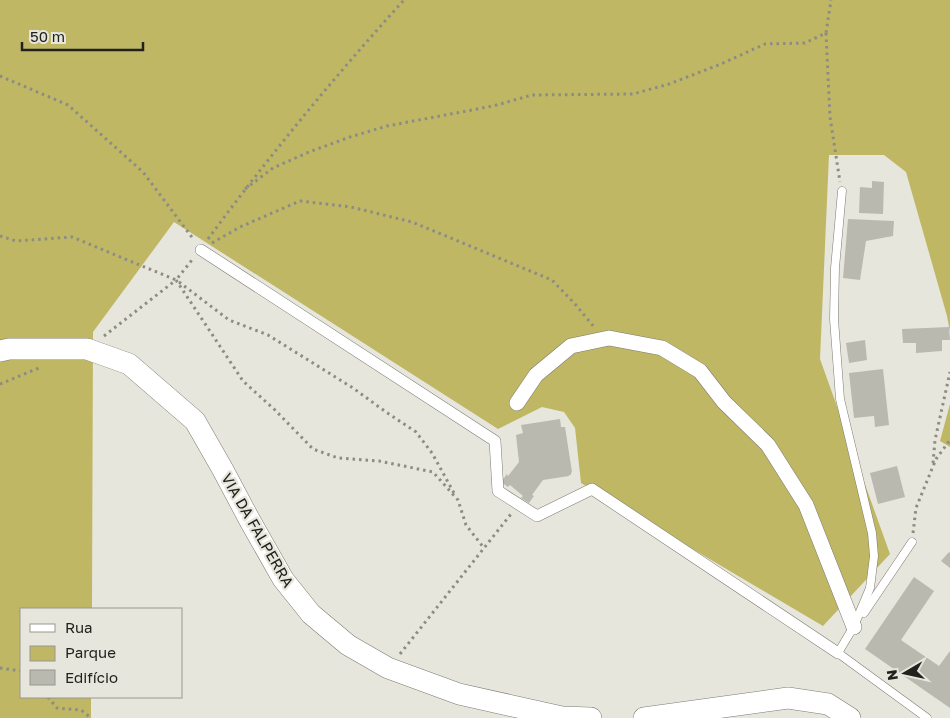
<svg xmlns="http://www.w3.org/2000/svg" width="950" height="718" font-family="'Golos Text',sans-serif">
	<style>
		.green { fill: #bfb764 }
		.building { fill: #bab9af }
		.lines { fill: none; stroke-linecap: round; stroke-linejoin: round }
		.service-casing { stroke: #7c7b71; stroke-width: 9 }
		.pedestrian-casing { stroke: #7c7b71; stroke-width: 12 }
		.minor-casing { stroke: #7c7b71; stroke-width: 16 }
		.secondary-casing { stroke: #7c7b71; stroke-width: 22 }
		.path { stroke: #8c8c84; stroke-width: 3; stroke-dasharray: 2.5 4; stroke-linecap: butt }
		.service { stroke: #fff; stroke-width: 8 }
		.pedestrian { stroke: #fff; stroke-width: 11 }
		.minor { stroke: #fff; stroke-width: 15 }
		.secondary { stroke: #fff; stroke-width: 21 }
		.labels { text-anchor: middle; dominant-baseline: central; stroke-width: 4.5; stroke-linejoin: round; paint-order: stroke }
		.street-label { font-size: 15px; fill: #21211d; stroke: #e7e6dc }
	</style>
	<rect width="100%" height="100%" fill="#e7e6dc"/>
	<g class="green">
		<polygon points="0,0 950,0 950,332 947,316 906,172 884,155 829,155 820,359 890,554 823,626 581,483 575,428 564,412 542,407 498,429 174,222 93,332 92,609 21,609 21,697 91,697 91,718 0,718"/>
		<polygon points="950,404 950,447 940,441"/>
	</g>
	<g class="building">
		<polygon points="872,181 884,182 883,214 859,213 860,187 872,188"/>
		<polygon points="848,219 894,221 893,236 866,241 860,280 843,278"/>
		<polygon points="949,327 950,340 942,340 942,351 916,353 916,343 903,343 902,329"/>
		<polygon points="865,340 867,360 849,363 846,343"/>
		<polygon points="883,369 889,425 875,427 874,416 854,418 849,373"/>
		<polygon points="560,419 561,427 565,427 572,472 571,473 571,475 569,475 569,476 543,480 532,495 534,496 529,503 521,498 523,496 510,485 508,487 501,482 507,474 508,476 519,462 516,435 523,433 521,425"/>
		<polygon points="897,466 905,497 878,504 870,473"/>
		<polygon points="949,552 950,553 950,568 941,561"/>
		<polygon points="914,577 934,591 901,640 939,666 950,651 950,708 865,649"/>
	</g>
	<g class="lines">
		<g class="service-casing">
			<g id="service">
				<polyline points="842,191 835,268 834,319 840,399 872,533 874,556 870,588 854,626"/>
				<polyline points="864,613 912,542"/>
				<polyline points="854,626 838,653 927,718"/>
			</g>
		</g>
		<g class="pedestrian-casing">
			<polyline id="pedestrian" points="201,250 495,441 498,491 537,516 592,489 838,653"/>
		</g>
		<g class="minor-casing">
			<polyline id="minor" points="517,403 536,375 571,346 609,338 662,348 700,371 724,402 768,445 806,505 854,627"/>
		</g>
		<g class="secondary-casing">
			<g id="secondary">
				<polyline points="0,351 9,349 87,349 129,364 195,421 223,470 249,519 283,579 311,614 348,645 388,668 459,694 562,717 591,718"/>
				<polyline points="644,718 788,698 828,704 850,718"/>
			</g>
		</g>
		<g class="path">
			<polyline points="826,33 830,117 840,182"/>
			<polyline points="0,76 68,105 143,172 194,240"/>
			<polyline points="245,189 273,168 309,152 350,137 387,126 493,106 532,95 633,94 669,84 721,64 765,44 805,43 826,33 831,0"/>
			<polyline points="0,236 16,241 72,237 176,280 192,260"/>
			<path d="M208,239C269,156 335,76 404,0"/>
			<polyline points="212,243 240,227 300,201 351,207 412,222 552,280 575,304 594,327"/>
			<polyline points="176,280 243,381 275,410 313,449 338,458 379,461 433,472 458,500 466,525 484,548"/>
			<polyline points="179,282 229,320 268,335 353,388 386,412 416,432 432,453 454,493"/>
			<polyline points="104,336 176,280"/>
			<polyline points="0,384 39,368"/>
			<polyline points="933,463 935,440 950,372"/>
			<polyline points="913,533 916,508 936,459 950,440"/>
			<polyline points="400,654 511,514"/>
			<polyline points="0,668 21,671"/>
			<polyline points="48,697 57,708 81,710 91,718"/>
		</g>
		<use href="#service" class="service"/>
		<use href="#pedestrian" class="pedestrian"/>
		<use href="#minor" class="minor"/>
		<use href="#secondary" class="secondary"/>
	</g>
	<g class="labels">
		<g class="street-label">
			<text transform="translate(258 530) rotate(60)">VIA DA FALPERRA</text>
		</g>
	</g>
	<rect x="20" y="608" width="162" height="90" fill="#e7e6dc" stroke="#989790"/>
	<rect x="30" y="624" width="25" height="8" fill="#ffffff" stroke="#989790"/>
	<text x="65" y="633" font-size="15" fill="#21211d">Rua</text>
	<rect x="30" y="646" width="25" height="15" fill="#bfb764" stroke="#989790"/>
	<text x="65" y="658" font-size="15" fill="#21211d">Parque</text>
	<rect x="30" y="670" width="25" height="15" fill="#bab9af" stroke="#989790"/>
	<text x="65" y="683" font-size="15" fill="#21211d">Edifício</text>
	<g transform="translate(905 673) rotate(261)" stroke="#e7e6dc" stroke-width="4" paint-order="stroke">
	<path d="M0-4L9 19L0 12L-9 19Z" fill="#21211d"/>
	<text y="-8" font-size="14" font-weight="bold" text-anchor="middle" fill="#21211d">N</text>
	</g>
	<path d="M22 42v8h121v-8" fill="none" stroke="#21211d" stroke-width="2.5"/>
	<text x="30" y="42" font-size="15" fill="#21211d" stroke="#e7e6dc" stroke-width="4" paint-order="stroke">50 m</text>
</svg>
